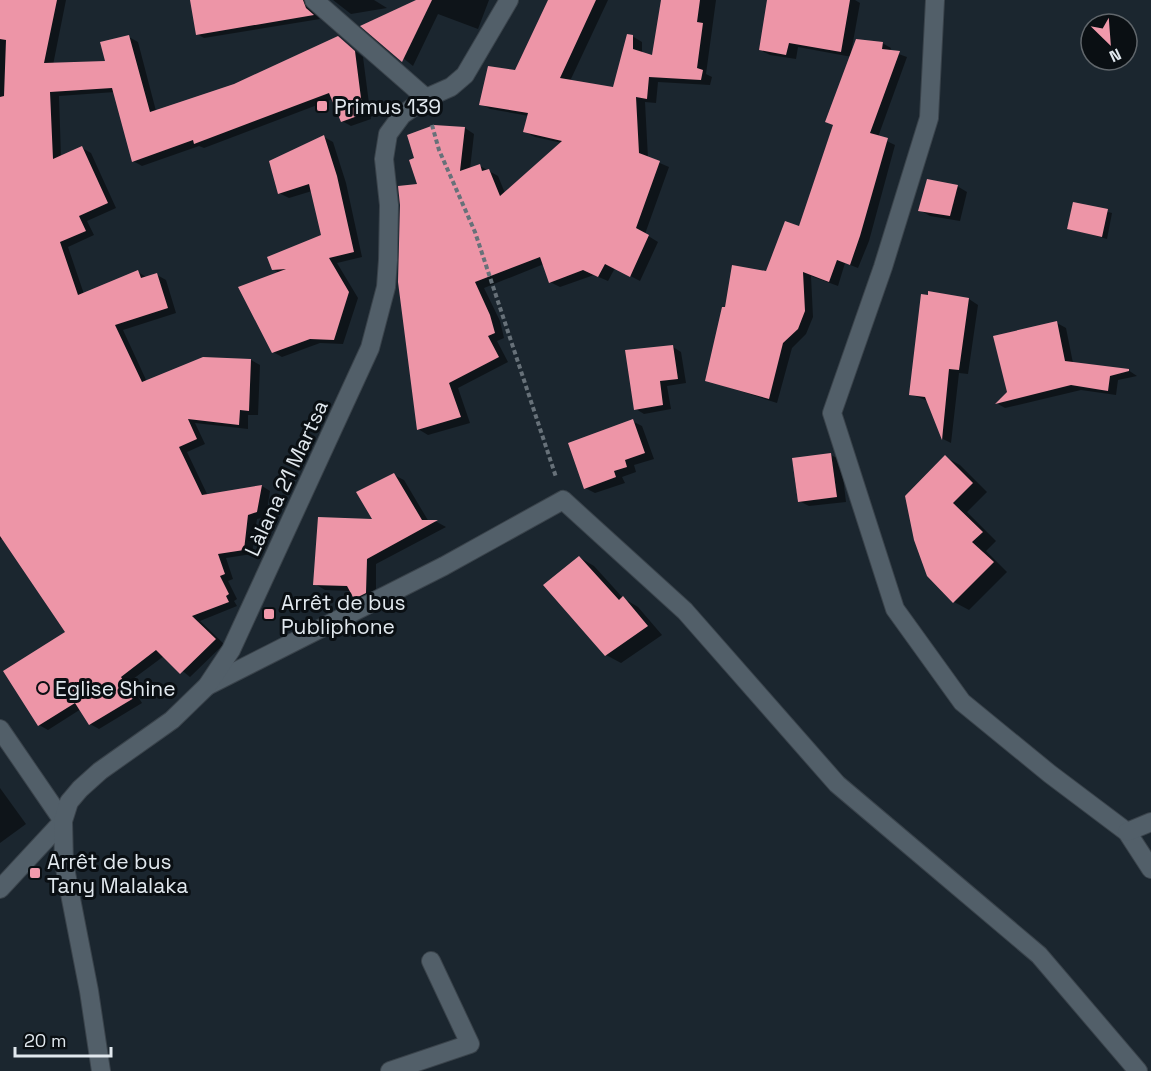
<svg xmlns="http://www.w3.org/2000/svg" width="1151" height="1071" font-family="'Space Grotesk',sans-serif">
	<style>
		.shadow { fill: #0007 }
		.building { fill: #ed95a7 }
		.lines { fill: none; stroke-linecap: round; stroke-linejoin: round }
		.street-casing { stroke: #3a434b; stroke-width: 20 }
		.secondary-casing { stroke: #3a434b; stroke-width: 20 }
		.path { stroke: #677179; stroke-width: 4; stroke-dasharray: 4.5 3; stroke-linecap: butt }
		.street { stroke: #525f69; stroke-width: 18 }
		.secondary { stroke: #525f69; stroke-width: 18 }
		.poi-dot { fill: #f29aac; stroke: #0a0f13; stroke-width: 2 }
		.labels { text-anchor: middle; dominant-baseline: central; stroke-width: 6; stroke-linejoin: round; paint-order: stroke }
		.poi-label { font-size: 21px; fill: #e1e8ee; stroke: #0a0f13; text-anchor: start }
		.street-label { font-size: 21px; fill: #e1e8ee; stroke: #0a0f13 }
	</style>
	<rect width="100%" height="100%" fill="#1b262f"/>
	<g class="shadow">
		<polygon points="0,0 66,0 53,65 107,63 129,37 138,42 156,111 234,85 338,38 363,57 371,119 351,126 342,121 333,99 204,148 199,146 142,166 133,161 115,92 59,96 61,157 82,148 91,153 116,208 87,221 94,235 68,247 84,294 138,272 146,277 157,275 166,280 176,313 123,330 147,382 203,359 251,360 260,365 258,415 248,415 248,429 195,423 205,444 187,452 208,496 262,486 270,491 266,517 257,519 252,554 226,558 233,579 228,581 237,599 234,601 237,606 200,621 224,644 190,677 164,656 129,682 142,703 99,729 90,724 81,709 48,730 39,725 67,633 3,538 0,540"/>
		<polygon points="221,0 311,0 310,8 320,19 204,38 197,34"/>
		<polygon points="333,0 374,0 387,8 351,14"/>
		<polygon points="420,0 489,0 478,29 438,14 413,66 363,26"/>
		<polygon points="550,0 608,0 570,81 614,89 632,36 642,42 642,54 654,57 661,0 716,0 706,74 712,77 710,85 658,82 656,103 645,102 648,158 669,167 645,234 658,242 640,281 615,268 608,281 594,275 560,287 550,282 544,264 484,288 500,321 504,338 497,341 508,362 458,388 470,423 428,435 418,429 465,128 474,134 470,169 480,166 498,176 505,193 562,143 535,137 525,132 529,116 490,109 481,104 516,72"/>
		<polygon points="768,0 855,0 860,3 851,53 882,43 891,48 890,51 907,57 878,137 895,145 869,241 858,268 845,263 838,286 811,276 813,317 806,334 792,348 777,403 706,380 767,273 800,228 834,126 827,122 852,57 798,47 796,59 770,55 760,50"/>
		<polygon points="324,137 333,142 346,183 362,257 337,263 358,298 343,344 320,343 282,357 273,352 279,273 273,269 323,236 312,191 289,198 279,193"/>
		<polygon points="957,186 967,192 960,221 930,216 920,210"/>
		<polygon points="1074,203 1112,213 1107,239 1068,228"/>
		<polygon points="969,299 978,305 968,374 959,373 951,443 943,439 928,401 910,394"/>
		<polygon points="1057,323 1066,328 1073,363 1128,370 1137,376 1118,380 1116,395 1081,390 1005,408 998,404 1009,393"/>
		<polygon points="673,347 681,352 686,383 667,386 671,409 644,414 636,409"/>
		<polygon points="632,421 642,426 654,459 634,465 636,472 622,477 625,483 595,493 585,488"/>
		<polygon points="831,455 841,460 846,502 809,506 799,501"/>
		<polygon points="945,457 960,465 987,492 967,512 996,541 986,551 1007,572 969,610 954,602"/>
		<polygon points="394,475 404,480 429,522 437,522 446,527 376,564 376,598 365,604 355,598 351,591 325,590 315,584 374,520"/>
		<polygon points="579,557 594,566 623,598 638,607 662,635 621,663 606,655"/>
		<polygon points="0,788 26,824 0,843"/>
	</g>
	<g class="building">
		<polygon points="0,0 57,0 44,63 105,61 100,42 129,35 150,112 234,84 338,36 355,51 363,114 341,122 329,93 194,144 193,140 132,162 112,88 50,92 53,159 82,146 108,203 79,216 86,231 60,242 78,295 138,270 141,278 157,273 168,308 115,325 142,382 203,357 251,359 249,411 240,410 239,425 188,419 197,439 179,447 202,495 262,485 257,512 248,515 244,550 218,554 225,574 220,576 229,594 226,596 229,602 192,616 216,639 180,674 156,650 121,677 134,698 89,725 75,703 38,726 3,671 65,632 0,536 0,97 4,96 6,40 0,39"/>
		<polygon points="190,0 303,0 306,8 314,15 196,35"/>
		<polygon points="416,0 432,0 402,62 360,26"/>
		<polygon points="548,0 596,0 560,78 613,87 627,34 633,35 633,49 652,55 661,0 700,0 697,22 703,23 697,68 703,70 701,80 649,77 647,99 636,97 639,153 660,161 636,228 649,235 630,277 605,264 598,277 583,270 549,283 540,257 475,282 490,315 495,333 488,336 499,357 449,383 461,417 417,430 398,282 400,205 398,186 417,184 409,160 414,158 407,135 434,125 465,127 460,171 480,164 482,171 489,169 500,196 562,141 523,132 528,113 479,105 488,66 515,70"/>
		<polygon points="767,0 850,0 841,52 789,43 786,55 759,50"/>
		<polygon points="856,39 883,42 882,49 900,51 870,133 888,138 860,236 850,265 837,260 829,282 803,272 805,311 798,329 783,343 769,399 705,381 722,307 725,307 732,265 766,271 785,221 799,226 833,125 825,122"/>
		<polygon points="324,135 337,176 354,252 329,258 349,292 334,340 310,339 272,353 238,287 286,269 272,270 267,257 321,235 309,184 278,194 269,161"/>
		<polygon points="927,179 958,185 950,216 918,211"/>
		<polygon points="1073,202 1108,209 1102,237 1067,229"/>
		<polygon points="928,291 969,298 959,370 949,369 942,440 925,397 909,395 921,294 928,295"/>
		<polygon points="1057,321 1065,361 1129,369 1129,371 1110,376 1108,391 1071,385 995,404 1007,392 993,336"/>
		<polygon points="673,345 678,379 660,381 663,405 634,410 625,350"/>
		<polygon points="633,419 645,453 625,460 627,467 614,471 616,477 584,489 568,443"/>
		<polygon points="831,453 837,497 798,502 792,458"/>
		<polygon points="945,455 973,483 953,503 983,532 972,542 994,562 953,603 927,576 914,540 905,496"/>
		<polygon points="394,473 422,520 438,520 367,559 366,593 354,599 347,586 313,585 318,517 372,519 356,492"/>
		<polygon points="579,556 619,600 623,596 648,626 605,656 543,585"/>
	</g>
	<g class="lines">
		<g class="street-casing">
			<g id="street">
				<polyline points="314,0 426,98"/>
				<polyline points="935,0 929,118 883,267 832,413 895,609 962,702 1050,774 1127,832 1151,869"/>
				<polyline points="207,686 444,566 563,500 685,611 837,784 1039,955 1138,1071"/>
				<polyline points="0,729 63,821 0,889"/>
				<polyline points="1127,832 1151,822"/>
				<polyline points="390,1071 470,1044 431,961"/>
			</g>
		</g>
		<g class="secondary-casing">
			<polyline id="secondary" points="101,1071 89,991 64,863 63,821 69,802 80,789 100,771 172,720 207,686 231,650 370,348 386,287 388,260 389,205 384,159 388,134 402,115 426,98 451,87 465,75 509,0"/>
		</g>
		<polyline class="path" points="432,125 439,150 475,232 556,477"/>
		<use href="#street" class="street"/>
		<use href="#secondary" class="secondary"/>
	</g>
	<g class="poi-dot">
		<rect x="316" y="100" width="12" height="12" rx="3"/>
		<rect x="263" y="608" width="12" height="12" rx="3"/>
		<circle cx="43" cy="688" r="6"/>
		<rect x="29" y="867" width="12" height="12" rx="3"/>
	</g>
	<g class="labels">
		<g class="poi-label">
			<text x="334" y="106">Primus 139</text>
			<text x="281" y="602">Arrêt de bus<tspan x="281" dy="24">Publiphone</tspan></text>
			<text x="55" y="688">Eglise Shine</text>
			<text x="47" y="861">Arrêt de bus<tspan x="47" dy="24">Tany Malalaka</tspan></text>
		</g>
		<g class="street-label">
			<text transform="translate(286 478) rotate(-65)">Làlana 21 Martsa</text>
		</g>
	</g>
	<g transform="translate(1109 42) rotate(155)"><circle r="28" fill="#0a0f13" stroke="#60666b" stroke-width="1.5"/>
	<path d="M0-4.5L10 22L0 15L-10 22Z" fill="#f29aac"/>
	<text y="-9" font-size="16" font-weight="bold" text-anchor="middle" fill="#e1e8ee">N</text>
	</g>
	<path d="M15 1047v9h96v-9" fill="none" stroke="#e1e8ee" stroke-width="3"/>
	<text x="24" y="1047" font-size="18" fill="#e1e8ee" stroke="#0a0f13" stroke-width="4.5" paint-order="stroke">20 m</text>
</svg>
